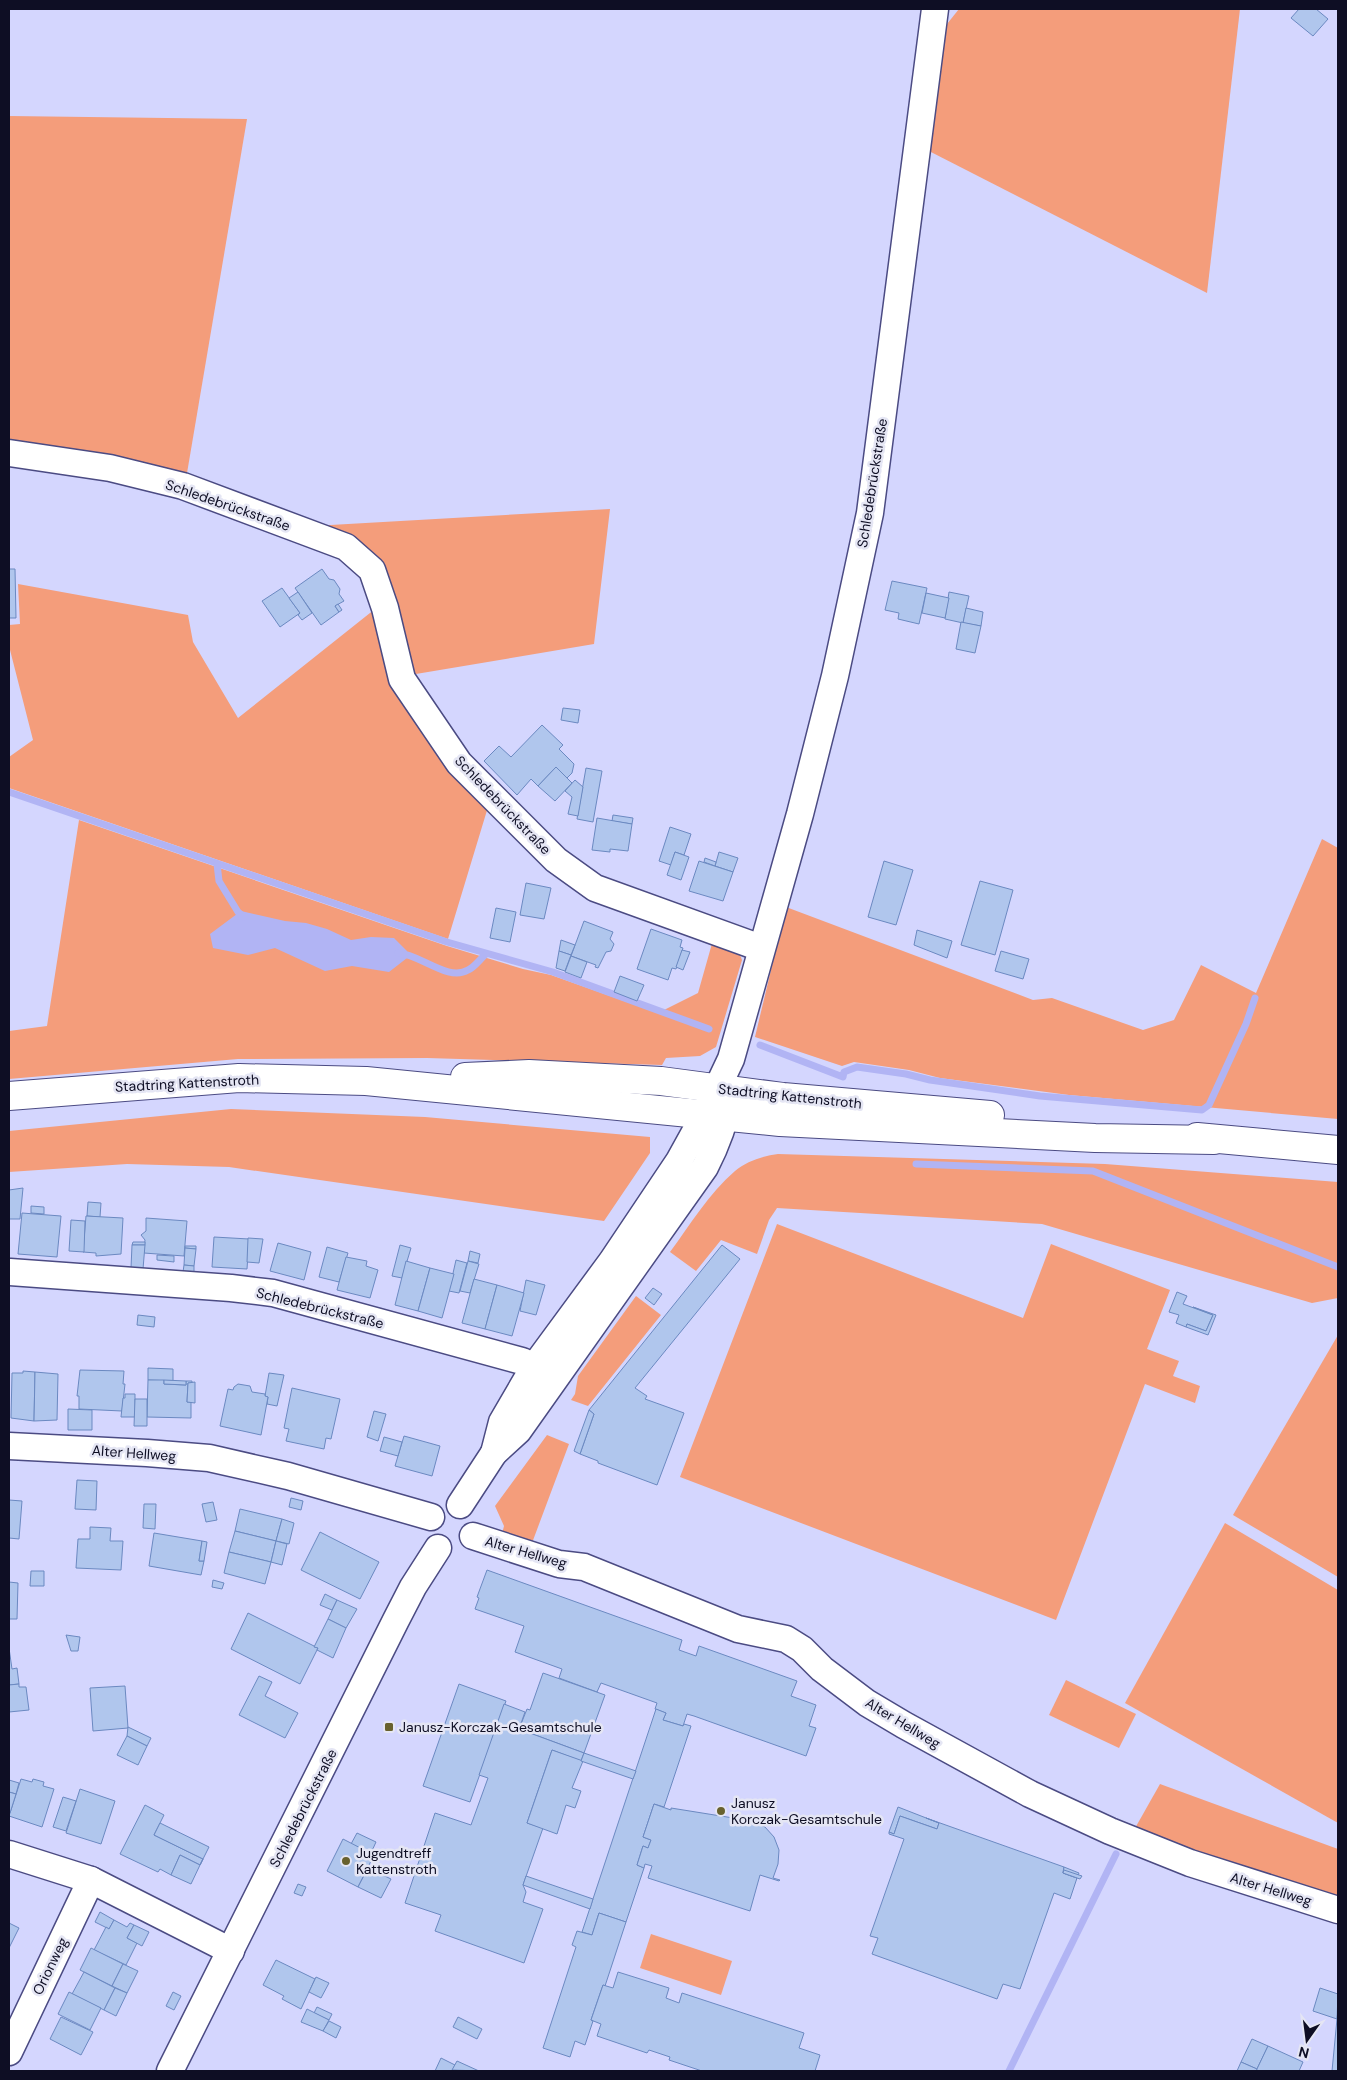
<svg xmlns="http://www.w3.org/2000/svg" width="1347" height="2080" font-family="'DM Sans',sans-serif">
	<style>
		.green { fill: #f49d7b }
		.water { fill: #b1b4f4 }
		.lines { fill: none; stroke-linecap: round; stroke-linejoin: round }
		.stream { stroke: #b1b4f4; stroke-width: 7 }
		.building { fill: #b0c6ed; stroke: #6b89c1 }
		.minor-casing { stroke: #4b4b83; stroke-width: 29 }
		.secondary-casing { stroke: #4b4b83; stroke-width: 30 }
		.minor { stroke: #fff; stroke-width: 26 }
		.secondary { stroke: #fff; stroke-width: 28 }
		.poi-dot { fill: #68612e; stroke: #e5e6f4; stroke-width: 2 }
		.labels { text-anchor: middle; dominant-baseline: central; stroke-width: 5; stroke-linejoin: round; paint-order: stroke }
		.street-label { font-size: 14px; fill: #0e0e24; stroke: #e5e6f4 }
		.poi-label { font-size: 14px; fill: #0e0e24; stroke: #e5e6f4; text-anchor: start }
	</style>
	<rect width="100%" height="100%" fill="#d4d6fe"/>
	<g class="green">
		<polygon points="959,9 1240,9 1207,293 927,150 947,24"/>
		<polygon points="9,116 247,119 186,479 9,442"/>
		<polygon points="610,509 594,644 410,675 377,563 313,526"/>
		<polygon points="18,584 188,615 193,642 238,718 375,609 488,807 448,939 9,788 9,757 33,740 9,646 9,625 20,624"/>
		<polygon points="79,820 447,946 523,969 551,975 658,1013 698,993 713,940 738,950 742,960 716,1047 700,1056 666,1058 662,1065 427,1058 238,1059 9,1079 9,1031 47,1026"/>
		<polygon points="1322,839 1338,848 1338,1119 1069,1095 940,1078 909,1070 854,1062 842,1066 755,1037 786,907 1033,1000 1052,998 1143,1030 1174,1020 1201,965 1256,993"/>
		<polygon points="231,1109 425,1117 650,1137 650,1153 604,1221 229,1167 127,1164 9,1172 9,1131"/>
		<path d="M778,1154L1105,1164L1338,1182V1298L1312,1303L1042,1224L777,1208L769,1220L757,1254L721,1240L696,1271L670,1252C690,1225 709,1193 735,1171C747,1161 763,1156 778,1154Z"/>
		<polygon points="777,1224 1023,1318 1051,1244 1170,1290 1147,1349 1179,1361 1173,1376 1200,1386 1195,1403 1145,1384 1056,1620 680,1477"/>
		<polygon points="636,1296 661,1315 588,1406 571,1400 575,1394 578,1376"/>
		<polygon points="1338,1335 1338,1577 1233,1515"/>
		<polygon points="547,1435 569,1444 532,1543 502,1534 504,1526 495,1506"/>
		<polygon points="1225,1523 1338,1590 1338,1823 1125,1703"/>
		<polygon points="1066,1680 1136,1714 1119,1748 1049,1715"/>
		<polygon points="1160,1784 1338,1849 1338,1901 1195,1853 1134,1830"/>
		<polygon points="651,1934 732,1961 721,1995 640,1968"/>
	</g>
	<polygon class="water" points="241,911 285,921 306,923 327,929 351,940 371,937 394,938 407,951 407,958 389,972 352,966 325,971 275,948 248,955 213,948 210,934"/>
	<g class="lines">
		<g class="stream">
			<polyline points="9,792 447,942 553,972 709,1029"/>
			<polyline points="217,864 219,881 238,912 244,917"/>
			<path d="M398,953C420,954 448,982 468,970C475,967 480,959 486,954"/>
			<polyline points="760,1045 843,1077 844,1072 857,1067 906,1074 930,1080 1040,1096 1202,1110 1209,1105 1246,1024 1255,998"/>
			<polyline points="916,1164 1093,1171 1338,1267"/>
			<polyline points="1009,2071 1116,1854"/>
		</g>
	</g>
	<g class="building">
		<polygon points="1299,9 1316,9 1328,19 1313,36 1291,18"/>
		<polygon points="9,569 15,569 16,618 9,618"/>
		<polygon points="322,569 329,579 334,580 340,589 339,594 344,601 335,606 339,612 321,625 295,588"/>
		<polygon points="892,581 927,588 919,624 898,619 899,613 885,610"/>
		<polygon points="282,588 300,613 280,627 262,601"/>
		<polygon points="298,592 312,613 302,620 298,615 300,613 289,598"/>
		<polygon points="949,592 969,596 963,623 945,619"/>
		<polygon points="926,593 949,598 945,618 922,613"/>
		<polygon points="338,604 342,610 339,612 335,606"/>
		<polygon points="966,608 983,612 981,626 963,623"/>
		<polygon points="961,622 981,626 975,653 956,649"/>
		<polygon points="563,708 580,710 578,723 561,720"/>
		<polygon points="542,725 563,745 559,749 574,764 572,773 567,778 556,767 538,786 531,779 517,795 484,761 499,746 511,757"/>
		<polygon points="556,767 572,783 555,801 538,786"/>
		<polygon points="586,768 602,771 593,822 577,819"/>
		<polygon points="575,780 583,787 578,816 568,814 572,797 565,791"/>
		<polygon points="613,815 633,818 632,824 612,821"/>
		<polygon points="597,818 632,824 628,851 610,849 610,852 592,850"/>
		<polygon points="670,827 691,834 684,855 675,852 671,865 659,861"/>
		<polygon points="675,852 689,857 681,880 667,875"/>
		<polygon points="719,852 738,858 733,872 715,866"/>
		<polygon points="705,858 716,862 715,866 704,862"/>
		<polygon points="699,861 733,872 723,901 689,891"/>
		<polygon points="884,861 913,870 896,925 868,917"/>
		<polygon points="980,881 1013,890 995,955 961,945"/>
		<polygon points="526,883 551,888 544,919 520,915"/>
		<polygon points="496,908 516,912 510,942 490,938"/>
		<polygon points="584,921 613,932 610,939 614,944 611,951 606,952 598,968 595,967 596,965 571,956"/>
		<polygon points="651,929 682,940 680,947 683,948 676,969 672,968 668,980 637,969"/>
		<polygon points="917,930 952,941 947,958 914,945"/>
		<polygon points="561,940 575,945 571,955 559,951"/>
		<polygon points="682,950 690,952 683,970 676,967"/>
		<polygon points="559,951 571,955 565,971 556,968"/>
		<polygon points="1001,951 1029,959 1023,979 995,971"/>
		<polygon points="571,956 587,962 581,978 565,972"/>
		<polygon points="620,976 644,985 637,1001 614,992"/>
		<polygon points="23,1188 20,1219 9,1219 9,1190"/>
		<polygon points="88,1202 101,1203 100,1217 87,1216"/>
		<polygon points="31,1206 44,1207 44,1214 31,1213"/>
		<polygon points="22,1213 61,1216 57,1257 18,1254"/>
		<polygon points="86,1216 123,1218 121,1254 96,1256 96,1253 83,1252"/>
		<polygon points="146,1218 187,1221 184,1256 144,1253 145,1240 141,1235 146,1231"/>
		<polygon points="71,1220 85,1221 84,1252 69,1251"/>
		<polygon points="214,1237 249,1239 247,1269 212,1267"/>
		<polygon points="248,1238 263,1239 259,1263 247,1262"/>
		<polygon points="133,1242 145,1242 145,1245 132,1245"/>
		<polygon points="278,1243 311,1252 304,1280 270,1271"/>
		<polygon points="132,1245 145,1245 143,1269 131,1268"/>
		<polygon points="400,1245 411,1248 402,1278 392,1276"/>
		<polygon points="722,1245 740,1259 635,1388 647,1396 645,1399 684,1413 657,1485 598,1463 598,1461 580,1454 594,1414 589,1410"/>
		<polygon points="185,1246 196,1246 196,1249 185,1248"/>
		<polygon points="327,1247 348,1253 339,1282 319,1277"/>
		<polygon points="185,1248 196,1249 194,1266 184,1265"/>
		<polygon points="470,1251 480,1254 478,1263 468,1261"/>
		<polygon points="157,1255 174,1256 174,1262 157,1260"/>
		<polygon points="346,1257 367,1261 366,1266 378,1270 370,1298 337,1290"/>
		<polygon points="456,1260 467,1263 459,1293 449,1291"/>
		<polygon points="406,1261 430,1268 418,1311 395,1305"/>
		<polygon points="468,1261 479,1264 470,1293 460,1291"/>
		<polygon points="184,1265 194,1266 194,1272 183,1272"/>
		<polygon points="430,1268 454,1274 442,1318 418,1311"/>
		<polygon points="474,1279 497,1285 485,1329 462,1323"/>
		<polygon points="526,1280 545,1285 536,1315 520,1311"/>
		<polygon points="497,1285 524,1293 512,1336 485,1329"/>
		<polygon points="653,1288 662,1294 654,1305 645,1298"/>
		<polygon points="1177,1292 1187,1296 1183,1304 1213,1315 1206,1331 1187,1324 1186,1327 1176,1323 1179,1315 1169,1312"/>
		<polygon points="1193,1307 1216,1315 1208,1335 1186,1327 1187,1324 1206,1331 1213,1315"/>
		<polygon points="138,1315 155,1317 154,1327 137,1325"/>
		<polygon points="148,1368 173,1369 173,1381 148,1380"/>
		<polygon points="80,1370 124,1371 123,1384 125,1384 122,1411 79,1409 79,1396 77,1396"/>
		<polygon points="23,1371 35,1372 34,1421 11,1418 12,1373 23,1373"/>
		<polygon points="35,1372 58,1374 57,1420 34,1421"/>
		<polygon points="269,1373 284,1375 277,1406 267,1404 268,1397 265,1396"/>
		<polygon points="148,1380 164,1380 164,1384 186,1385 186,1381 192,1381 192,1383 188,1383 187,1402 191,1402 191,1418 147,1417"/>
		<polygon points="164,1380 186,1381 186,1385 164,1384"/>
		<polygon points="195,1382 195,1403 187,1402 188,1383"/>
		<polygon points="238,1384 250,1386 252,1392 265,1394 265,1396 268,1397 261,1435 220,1426 228,1389 233,1390 234,1387"/>
		<polygon points="292,1388 340,1399 331,1439 326,1438 324,1449 286,1441 289,1429 284,1428"/>
		<polygon points="125,1394 135,1394 135,1417 121,1417 123,1398 125,1398"/>
		<polygon points="135,1399 147,1399 147,1426 134,1426"/>
		<polygon points="68,1409 92,1410 92,1430 68,1430"/>
		<polygon points="589,1410 594,1414 580,1454 574,1451"/>
		<polygon points="374,1411 386,1414 378,1441 367,1437"/>
		<polygon points="404,1436 440,1446 432,1476 395,1466"/>
		<polygon points="384,1437 402,1442 398,1456 380,1451"/>
		<polygon points="77,1480 97,1481 96,1510 75,1509"/>
		<polygon points="291,1498 303,1501 301,1510 289,1507"/>
		<polygon points="9,1500 22,1501 19,1539 9,1538"/>
		<polygon points="213,1502 217,1520 206,1522 202,1504"/>
		<polygon points="144,1504 156,1504 155,1529 143,1528"/>
		<polygon points="240,1509 282,1519 276,1541 235,1531"/>
		<polygon points="282,1519 294,1523 289,1544 276,1541"/>
		<polygon points="90,1527 111,1528 110,1541 123,1541 121,1570 76,1568 78,1539 90,1539"/>
		<polygon points="235,1531 276,1541 271,1562 229,1552"/>
		<polygon points="320,1532 379,1562 360,1599 301,1570"/>
		<polygon points="154,1533 202,1541 199,1561 204,1561 201,1575 149,1566"/>
		<polygon points="202,1541 207,1542 204,1561 199,1561"/>
		<polygon points="276,1541 287,1544 282,1565 271,1562"/>
		<polygon points="229,1552 271,1562 265,1584 224,1573"/>
		<polygon points="487,1570 682,1640 679,1650 696,1656 699,1646 797,1681 791,1696 816,1705 809,1726 816,1728 806,1756 694,1716 687,1714 683,1726 663,1720 666,1713 655,1709 657,1703 601,1683 597,1692 559,1678 562,1669 515,1652 524,1626 475,1609 479,1598 477,1597"/>
		<polygon points="31,1571 44,1571 44,1586 30,1586"/>
		<polygon points="213,1580 224,1583 222,1589 212,1587"/>
		<polygon points="9,1582 18,1583 17,1619 9,1619"/>
		<polygon points="325,1594 337,1600 332,1610 320,1605"/>
		<polygon points="337,1600 357,1609 346,1628 328,1619"/>
		<polygon points="248,1613 318,1648 300,1684 231,1649"/>
		<polygon points="328,1619 346,1628 333,1658 317,1650 318,1648 314,1647"/>
		<polygon points="66,1635 80,1637 78,1651 71,1651"/>
		<polygon points="9,1648 12,1669 17,1668 19,1684 9,1685"/>
		<polygon points="543,1673 605,1695 584,1753 519,1729 527,1709 530,1710"/>
		<polygon points="259,1676 272,1682 265,1696 298,1713 285,1738 239,1715"/>
		<polygon points="19,1684 19,1687 26,1687 29,1710 9,1712 9,1685"/>
		<polygon points="459,1684 506,1701 470,1802 423,1786"/>
		<polygon points="125,1686 128,1728 93,1731 90,1688"/>
		<polygon points="504,1704 525,1712 519,1729 584,1753 581,1761 552,1750 527,1823 543,1828 523,1885 526,1892 523,1902 543,1909 524,1963 435,1931 441,1915 405,1903 435,1813 471,1825 488,1778 479,1775"/>
		<polygon points="656,1709 666,1713 663,1720 683,1726 684,1724 691,1726 664,1807 654,1804 643,1837 651,1840 648,1848 643,1846 637,1865 644,1868 626,1922 599,1913 592,1935 582,1932"/>
		<polygon points="128,1727 151,1738 147,1746 127,1736"/>
		<polygon points="127,1736 147,1746 138,1765 117,1755"/>
		<polygon points="552,1750 583,1761 572,1788 581,1791 575,1808 566,1805 557,1834 527,1823"/>
		<polygon points="584,1753 636,1771 633,1779 581,1761"/>
		<polygon points="21,1779 32,1782 33,1779 44,1782 43,1786 54,1789 42,1827 9,1816"/>
		<polygon points="9,1780 19,1783 16,1794 9,1792"/>
		<polygon points="80,1789 115,1801 101,1844 66,1833"/>
		<polygon points="9,1792 16,1794 10,1813 9,1813"/>
		<polygon points="63,1797 76,1801 66,1831 53,1827"/>
		<polygon points="654,1804 671,1810 671,1808 752,1821 765,1827 774,1837 779,1850 778,1864 773,1878 780,1880 779,1881 760,1875 750,1911 648,1878 652,1866 645,1864 644,1868 637,1865 643,1846 648,1848 651,1840 643,1837"/>
		<polygon points="145,1805 164,1815 154,1835 203,1859 200,1865 180,1855 171,1875 160,1869 158,1872 120,1854"/>
		<polygon points="898,1807 939,1823 937,1829 900,1816 894,1834 889,1832"/>
		<polygon points="900,1816 937,1829 939,1823 926,1818 1064,1867 1063,1873 1077,1878 1070,1899 1054,1893 1020,1989 1003,1984 997,1999 872,1954 878,1938 870,1936 904,1839 889,1834 889,1832 894,1834"/>
		<polygon points="160,1823 209,1847 200,1865 203,1859 154,1835"/>
		<polygon points="357,1833 376,1842 371,1853 351,1844"/>
		<polygon points="343,1839 374,1855 358,1887 327,1871"/>
		<polygon points="180,1855 200,1865 191,1884 171,1875"/>
		<polygon points="1064,1867 1079,1873 1077,1878 1063,1873"/>
		<polygon points="368,1868 391,1879 381,1898 358,1887"/>
		<polygon points="1064,1870 1082,1876 1080,1879 1063,1873"/>
		<polygon points="526,1876 593,1899 590,1909 523,1885"/>
		<polygon points="298,1884 306,1887 302,1896 294,1893"/>
		<polygon points="100,1912 114,1920 109,1929 95,1922"/>
		<polygon points="599,1913 626,1922 605,1986 603,1985 591,2020 593,2021 585,2045 575,2041 570,2057 543,2048 576,1947 572,1945 577,1931 592,1935"/>
		<polygon points="114,1920 127,1927 130,1923 134,1925 127,1938 137,1943 126,1965 94,1950 106,1927 109,1929"/>
		<polygon points="9,1923 19,1928 9,1948"/>
		<polygon points="134,1925 149,1932 142,1946 127,1938"/>
		<polygon points="91,1948 123,1964 112,1986 80,1970"/>
		<polygon points="276,1960 315,1979 301,2009 282,1999 284,1996 263,1985"/>
		<polygon points="123,1964 138,1971 127,1993 112,1986"/>
		<polygon points="84,1972 115,1988 104,2010 72,1994"/>
		<polygon points="618,1972 669,1988 666,1998 679,2003 682,1993 804,2033 799,2048 820,2055 815,2071 702,2071 669,2060 670,2057 649,2050 647,2053 597,2036 601,2024 591,2020 603,1985 613,1988"/>
		<polygon points="316,1977 329,1983 321,1998 309,1992"/>
		<polygon points="115,1988 127,1993 116,2016 104,2010"/>
		<polygon points="1320,1988 1338,1994 1337,2019 1313,2011"/>
		<polygon points="69,1992 101,2008 90,2030 58,2014"/>
		<polygon points="173,1992 181,1996 174,2010 166,2006"/>
		<polygon points="317,2007 332,2014 329,2020 314,2013"/>
		<polygon points="307,2009 329,2020 323,2031 301,2022"/>
		<polygon points="1338,2010 1338,2071 1332,2071 1337,2019"/>
		<polygon points="61,2017 93,2032 81,2055 50,2039"/>
		<polygon points="458,2017 482,2029 477,2039 453,2027"/>
		<polygon points="329,2021 341,2027 336,2038 323,2031"/>
		<polygon points="1252,2039 1268,2046 1257,2069 1241,2062"/>
		<polygon points="1268,2046 1303,2062 1299,2071 1256,2071"/>
		<polygon points="441,2058 455,2065 452,2071 435,2071"/>
		<polygon points="457,2061 479,2071 452,2070"/>
		<polygon points="1241,2062 1257,2069 1256,2071 1237,2071"/>
	</g>
	<g class="lines">
		<g class="minor-casing">
			<g id="minor">
				<polyline points="9,453 110,468 183,486 346,547 372,570 385,608 402,679 459,763 556,860 595,888 761,948"/>
				<polyline points="10,1272 231,1288 273,1293 522,1361 534,1367 553,1380"/>
				<polyline points="9,1446 147,1453 209,1458 288,1476 431,1517"/>
				<polyline points="494,1453 502,1422 534,1367 612,1261 679,1161 705,1114 731,1059 800,814 835,676 870,513 935,9"/>
				<path d="M460,1505L494,1453L518,1431L705,1167C717,1144 725,1122 730,1096"/>
				<polyline points="473,1536 559,1564 584,1567 738,1629 786,1639 802,1649 822,1669 867,1703 904,1725 1030,1794 1110,1831 1190,1863 1338,1910"/>
				<polyline points="9,1854 91,1880 231,1951"/>
				<polyline points="9,2052 91,1880"/>
				<polyline points="170,2071 396,1620 413,1587 438,1548"/>
			</g>
		</g>
		<g class="secondary-casing">
			<g id="secondary">
				<polyline points="465,1077 529,1074 661,1081 783,1097 990,1115"/>
				<polyline points="9,1096 239,1078 366,1081 780,1122 1095,1138 1214,1140"/>
				<polyline points="1197,1137 1338,1150"/>
			</g>
		</g>
		<use href="#minor" class="minor"/>
		<use href="#secondary" class="secondary"/>
	</g>
	<g class="poi-dot">
		<rect x="384" y="1722" width="10" height="10" rx="2.5"/>
		<circle cx="721" cy="1811" r="5"/>
		<circle cx="346" cy="1861" r="5"/>
	</g>
	<g class="labels">
		<g class="street-label">
			<text transform="translate(872 483) rotate(-81)">Schledebrückstraße</text>
			<text transform="translate(228 505) rotate(19)">Schledebrückstraße</text>
			<text transform="translate(503 805) rotate(46)">Schledebrückstraße</text>
			<text transform="translate(187 1083) rotate(-3)">Stadtring Kattenstroth</text>
			<text transform="translate(790 1096) rotate(6)">Stadtring Kattenstroth</text>
			<text transform="translate(320 1308) rotate(14)">Schledebrückstraße</text>
			<text transform="translate(134 1453) rotate(4)">Alter Hellweg</text>
			<text transform="translate(526 1552) rotate(16)">Alter Hellweg</text>
			<text transform="translate(903 1723) rotate(31)">Alter Hellweg</text>
			<text transform="translate(303 1808) rotate(-63)">Schledebrückstraße</text>
			<text transform="translate(1271 1889) rotate(17)">Alter Hellweg</text>
			<text transform="translate(50 1966) rotate(-64)">Orionweg</text>
		</g>
		<g class="poi-label">
			<text x="399" y="1727">Janusz-Korczak-Gesamtschule</text>
			<text x="731" y="1803">Janusz<tspan x="731" dy="16">Korczak-Gesamtschule</tspan></text>
			<text x="356" y="1853">Jugendtreff<tspan x="356" dy="16">Kattenstroth</tspan></text>
		</g>
	</g>
	<rect width="1347" height="2080" fill="none" stroke="#0e0e24" stroke-width="20"/>
	<g transform="translate(1307 2040) rotate(194)" stroke="#e5e6f4" stroke-width="4" paint-order="stroke">
	<path d="M0-4L9 19L0 12L-9 19Z" fill="#0e0e24"/>
	<text y="-8" font-size="14" font-weight="bold" text-anchor="middle" fill="#0e0e24">N</text>
	</g>
</svg>
